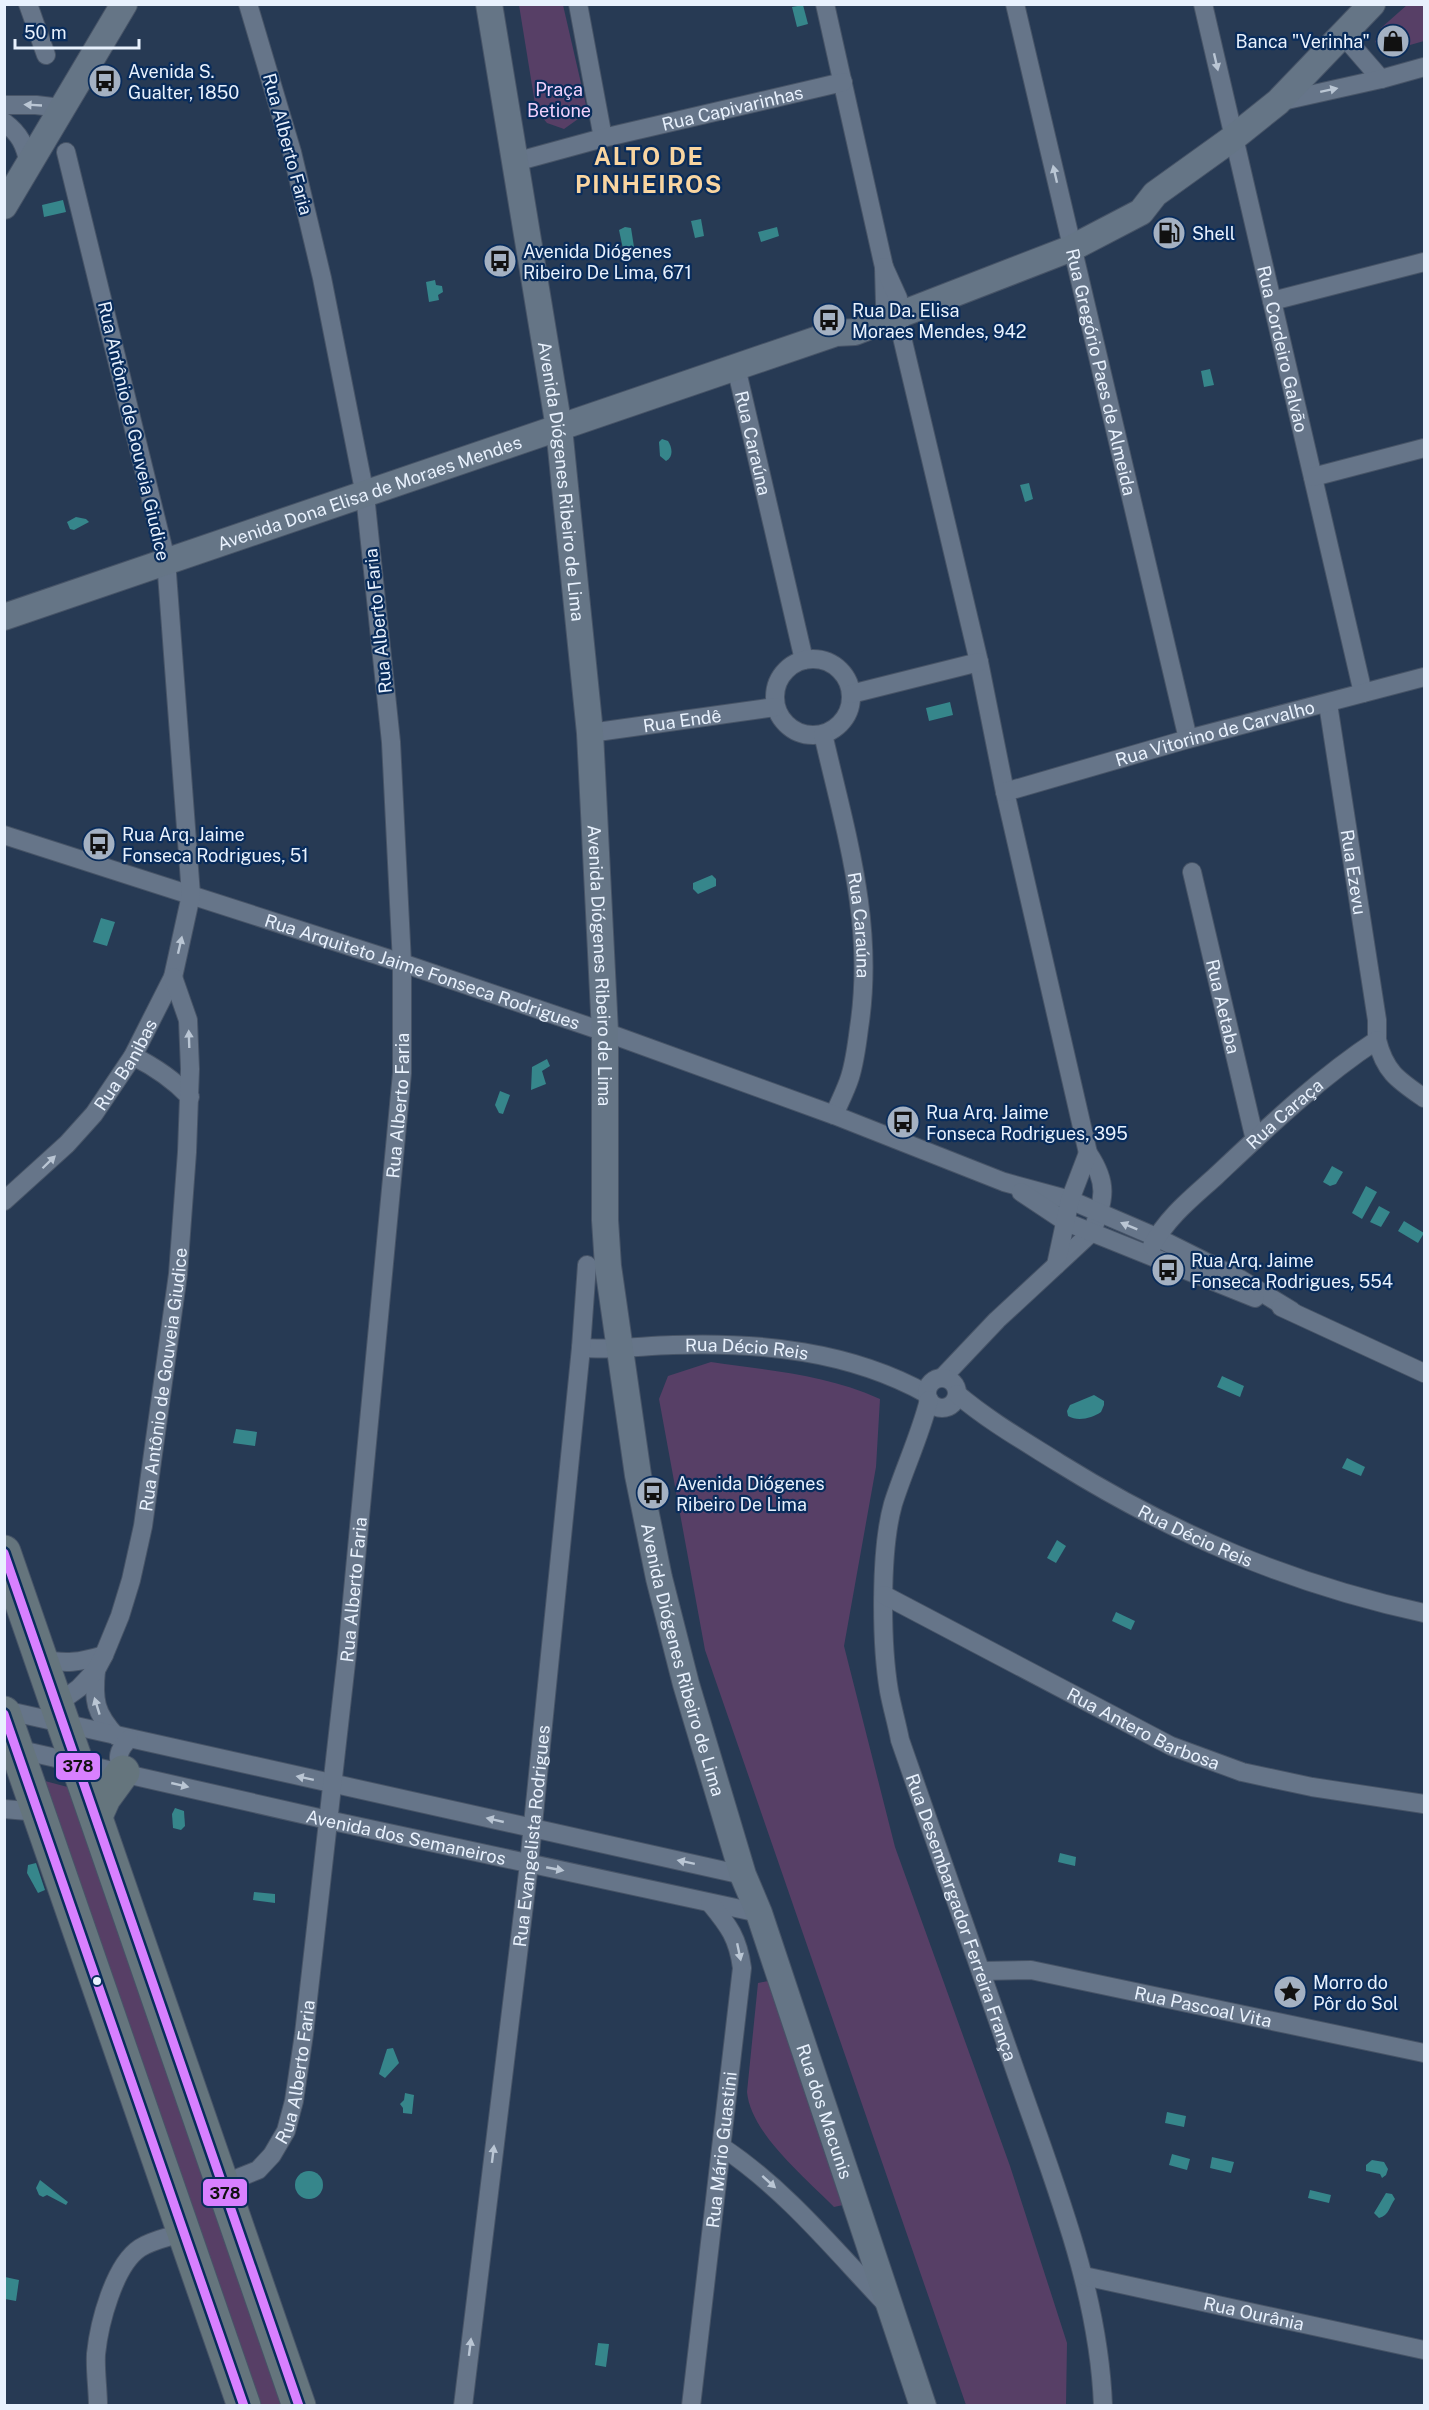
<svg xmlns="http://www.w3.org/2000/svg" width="1429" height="2410" font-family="'Public Sans',sans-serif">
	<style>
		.green { fill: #573f66 }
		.water { fill: #36868b }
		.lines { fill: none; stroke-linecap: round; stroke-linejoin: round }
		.street-casing { stroke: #475467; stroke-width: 20 }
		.secondary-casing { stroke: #475467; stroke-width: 28 }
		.highway-casing { stroke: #475467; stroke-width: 35 }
		.street { stroke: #667589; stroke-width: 18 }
		.secondary { stroke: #657586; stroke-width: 26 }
		.highway { stroke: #65757d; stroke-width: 33 }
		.bus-1-casing { stroke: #092c5b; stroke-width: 14 }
		.bus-1 { stroke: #d880ff; stroke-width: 9 }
		.oneway { fill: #bac6d4 }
		.bus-dot { fill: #e8f1fd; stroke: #092c5b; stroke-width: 2 }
		.labels { text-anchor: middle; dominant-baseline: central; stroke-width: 4.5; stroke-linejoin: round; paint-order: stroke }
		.poi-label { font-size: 18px; fill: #e8f1fd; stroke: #092c5b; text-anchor: start }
		.park-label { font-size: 18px; fill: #f1d1fc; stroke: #092c5b }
		.street-label { font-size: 18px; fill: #e8f1fd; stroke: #092c5b }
		.district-label { font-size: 24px; font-weight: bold; letter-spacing: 1.5px; fill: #f9d5a0; stroke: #092c5b }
		.line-badge { stroke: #092c5b; stroke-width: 2 }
		.pale-badge-label { font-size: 16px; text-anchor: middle; font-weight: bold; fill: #111 }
	</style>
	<rect width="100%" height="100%" fill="#273a54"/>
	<g class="green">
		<polygon points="519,5 563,5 586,105 578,119 564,129 547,123 536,110"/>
		<polygon points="1407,5 1424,5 1424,41 1389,51 1375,42 1381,28"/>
		<path d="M711,1362C771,1371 824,1374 880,1399L876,1467L844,1646L895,1847L1010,2166L1067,2343L1066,2405H966L705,1650L659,1399L668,1376Z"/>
		<polygon points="45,1781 79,1790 291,2405 252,2405"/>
		<path d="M768,1981L843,2205L834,2207C806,2178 751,2134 747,2092L758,1983Z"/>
	</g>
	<g class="water">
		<polygon points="803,5 808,24 797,27 792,7"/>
		<polygon points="63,200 66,212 44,217 42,205"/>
		<polygon points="701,219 704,236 695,238 691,221"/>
		<polygon points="625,227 631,228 634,247 623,249 619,230"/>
		<polygon points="777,227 779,236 761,242 758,232"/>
		<polygon points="435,280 436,285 442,286 443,292 438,295 439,300 429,302 426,282"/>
		<polygon points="1210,369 1214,385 1204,387 1201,371"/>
		<path d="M662,439L668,441C672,447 674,457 666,461L660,456L659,442Z"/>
		<polygon points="1029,483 1033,499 1025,502 1020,485"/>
		<polygon points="76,517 86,519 89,522 74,530 70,529 67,522"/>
		<polygon points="950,702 953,715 929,721 926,708"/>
		<polygon points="712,875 716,879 716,886 698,894 693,889 693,883"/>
		<polygon points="101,918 115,922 107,946 93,942"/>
		<polygon points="547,1059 550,1066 542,1071 546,1084 531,1090 532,1067"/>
		<polygon points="500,1091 510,1095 503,1114 499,1113 495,1105"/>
		<polygon points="1332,1166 1343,1172 1336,1184 1330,1186 1323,1182"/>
		<polygon points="1366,1186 1377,1192 1362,1219 1352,1213"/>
		<polygon points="1379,1206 1390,1212 1381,1227 1370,1222"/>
		<polygon points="1404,1221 1424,1233 1418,1243 1398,1231"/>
		<polygon points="1222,1376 1244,1386 1240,1397 1217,1387"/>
		<path d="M1094,1395L1104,1401V1405L1101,1412C1092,1418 1078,1422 1068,1416L1067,1411L1070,1405Z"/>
		<polygon points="236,1429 257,1432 255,1446 233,1443"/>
		<polygon points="1347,1458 1365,1467 1361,1476 1342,1468"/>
		<polygon points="1057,1540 1066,1546 1056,1563 1047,1558"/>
		<polygon points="1116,1612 1135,1621 1131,1630 1112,1621"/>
		<polygon points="175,1808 184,1811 185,1826 181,1830 173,1828 172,1814"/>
		<polygon points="1060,1853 1076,1857 1075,1866 1058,1862"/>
		<polygon points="36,1863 45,1890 38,1893 27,1873 28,1865"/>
		<polygon points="254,1892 275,1894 275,1903 253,1900"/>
		<polygon points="393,2048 399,2063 385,2078 379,2074 387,2049"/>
		<polygon points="405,2093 414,2095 412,2114 403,2113 403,2108 400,2104 404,2100"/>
		<polygon points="1167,2112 1186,2116 1184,2127 1165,2123"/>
		<polygon points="1172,2154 1190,2159 1187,2170 1169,2165"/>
		<polygon points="1212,2157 1234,2162 1231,2173 1210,2168"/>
		<polygon points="1372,2160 1384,2162 1388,2169 1386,2175 1382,2178 1380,2174 1366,2171 1366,2165"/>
		<circle cx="309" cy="2185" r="14"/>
		<polygon points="40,2180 68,2202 66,2205 47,2195 43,2197 39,2195 36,2188"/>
		<polygon points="1310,2190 1331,2195 1329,2203 1308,2198"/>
		<path d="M1386,2193L1392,2194L1395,2199C1390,2205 1389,2216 1379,2218L1374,2213Z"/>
		<polygon points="5,2277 19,2280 16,2301 5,2299"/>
		<polygon points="598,2343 609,2344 606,2367 595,2365"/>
	</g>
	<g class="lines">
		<g class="street-casing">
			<g id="street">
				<polyline points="28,4 46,55"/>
				<polyline points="578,4 603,138"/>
				<polyline points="825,4 884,267 885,304 897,316"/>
				<path id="s1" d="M1015,4L1188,739"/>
				<path id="s2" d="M1203,4L1363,693"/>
				<polyline points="1342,34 1381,79"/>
				<polyline points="1278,102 1381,79 1424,67"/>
				<polyline points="4,105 36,105 61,108"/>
				<path d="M4,122C20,134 25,145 29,164"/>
				<path id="s3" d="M515,162L603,138L843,82"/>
				<path d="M884,267L898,298L897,316L979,662L1005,792L1088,1153C1109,1184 1104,1199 1092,1232L997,1320L942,1378"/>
				<polyline points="1272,301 1424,262"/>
				<path id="s4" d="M736,367L804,660"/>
				<polyline points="1313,477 1424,448"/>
				<circle cx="813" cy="697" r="38"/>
				<polyline points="851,694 979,662"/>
				<path id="s5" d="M1328,704L1377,1020V1040"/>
				<path id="s6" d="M590,733L775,707"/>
				<path id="s7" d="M823,734C846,834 875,924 859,1028C857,1044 855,1061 850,1077C846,1090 839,1103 834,1115"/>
				<path id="s8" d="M1005,792L1188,739L1424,677"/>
				<path id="s9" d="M4,835L402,963L605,1032L834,1115L1004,1182L1070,1200L1156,1237L1240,1279L1292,1311"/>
				<path id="s10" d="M1192,872L1255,1140"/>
				<path d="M133,1056C155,1067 173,1079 190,1097"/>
				<polyline points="1021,1192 1066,1222 1255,1298"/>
				<path id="s11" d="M4,1201L67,1144L94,1114L133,1056L173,977L191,895L166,560L66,152"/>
				<path id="s12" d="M1152,1246C1167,1217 1193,1197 1216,1176C1267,1128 1319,1078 1377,1040C1385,1072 1398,1080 1424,1098"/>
				<polyline points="1056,1265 1070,1200 1088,1153"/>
				<polyline points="1281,1307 1424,1373"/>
				<path id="s13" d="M581,1348C612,1350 642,1346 673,1345C760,1342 850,1351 927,1394"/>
				<circle cx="942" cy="1393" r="15"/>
				<path id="s14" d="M957,1394C989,1421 1024,1441 1059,1463C1175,1535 1291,1584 1424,1613"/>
				<path id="s15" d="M929,1400C920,1436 904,1469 893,1504C880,1550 881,1643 889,1691C892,1707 897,1724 900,1740C941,1855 981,1971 1021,2087C1057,2190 1099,2295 1103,2406"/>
				<path id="s16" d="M884,1595L1171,1746L1242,1772L1312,1787L1424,1804"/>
				<path d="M41,1658C64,1665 81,1662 104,1655"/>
				<path d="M96,1670C93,1700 95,1713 116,1736"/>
				<path id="s17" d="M57,1704L79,1688L96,1670L104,1655L120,1616L131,1580L143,1526L178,1274L187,1152L190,1069L188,1020L173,977"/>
				<polyline points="4,1710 743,1875"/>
				<path id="s18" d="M12,1748L328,1820L759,1913"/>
				<path d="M123,1772C116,1758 118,1750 129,1739"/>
				<polyline points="4,1809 39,1812"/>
				<path id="s19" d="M981,1971L1031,1970L1424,2053"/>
				<path d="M722,2147C785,2189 833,2248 885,2303"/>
				<path id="s20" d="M223,2184L258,2170L272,2155L286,2131L294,2101L304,2034L347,1654L402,1073V963L391,742L365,495L322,278L292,152L248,4"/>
				<path id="s21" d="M1084,2276L1424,2350"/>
				<path d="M98,2406C98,2389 95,2371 96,2354C99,2324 114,2265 140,2248C152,2240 170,2237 184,2232"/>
				<path id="s22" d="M463,2406L529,1864L581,1348L587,1265"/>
				<path id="s23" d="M691,2406L742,1968C738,1938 729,1926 710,1903"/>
			</g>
		</g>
		<g class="secondary-casing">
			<g id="secondary">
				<path id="s24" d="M489,4L559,428L590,733L605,1032V1220L608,1266L638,1475L659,1578L686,1684L743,1875L759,1913L923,2406"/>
				<polyline points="4,206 124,4"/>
				<path id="s25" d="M4,617L836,333L855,332L1072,248L1141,212L1155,194L1233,138L1278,102L1372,4"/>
			</g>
		</g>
		<g class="highway-casing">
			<g id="highway">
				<polyline points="4,1552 299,2406"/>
				<polyline points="4,1713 244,2406"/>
				<polyline points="96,1816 104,1798 123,1772"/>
			</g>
		</g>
		<use href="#street" class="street"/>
		<use href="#secondary" class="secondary"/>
		<use href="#highway" class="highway"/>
		<g class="bus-1-casing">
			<g id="bus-1">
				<polyline points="4,1553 299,2406"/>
				<polyline points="4,1714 244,2406"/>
			</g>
		</g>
		<use href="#bus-1" class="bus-1"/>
	</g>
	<defs><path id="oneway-solid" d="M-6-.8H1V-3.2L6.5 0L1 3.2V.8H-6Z" transform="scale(1.5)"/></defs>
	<g class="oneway">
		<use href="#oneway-solid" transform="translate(1216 62) rotate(77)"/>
		<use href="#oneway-solid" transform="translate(1329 90) rotate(-12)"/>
		<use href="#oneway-solid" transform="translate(33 105) rotate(-177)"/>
		<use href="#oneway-solid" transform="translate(1055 174) rotate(-103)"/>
		<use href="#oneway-solid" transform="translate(180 945) rotate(-77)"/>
		<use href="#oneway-solid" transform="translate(189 1039) rotate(-92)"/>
		<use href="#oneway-solid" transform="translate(49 1162) rotate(-44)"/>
		<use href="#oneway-solid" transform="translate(1129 1226) rotate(-158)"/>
		<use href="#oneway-solid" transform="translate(97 1706) rotate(-107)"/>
		<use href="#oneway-solid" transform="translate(305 1778) rotate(-168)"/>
		<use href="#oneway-solid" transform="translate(180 1785) rotate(13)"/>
		<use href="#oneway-solid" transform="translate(495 1820) rotate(-167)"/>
		<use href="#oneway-solid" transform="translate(686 1862) rotate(-168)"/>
		<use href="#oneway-solid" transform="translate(555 1869) rotate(11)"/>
		<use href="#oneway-solid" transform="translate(739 1952) rotate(78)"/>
		<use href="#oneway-solid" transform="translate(493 2154) rotate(-83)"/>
		<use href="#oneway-solid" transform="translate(769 2182) rotate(42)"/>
		<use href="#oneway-solid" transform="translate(470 2347) rotate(-83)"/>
	</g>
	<defs>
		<g id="shop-disc" transform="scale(1.725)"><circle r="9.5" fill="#a4b1c2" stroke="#092c5b"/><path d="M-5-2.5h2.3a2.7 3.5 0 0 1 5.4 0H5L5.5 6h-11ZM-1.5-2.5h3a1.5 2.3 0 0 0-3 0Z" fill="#111"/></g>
		<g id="bus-disc" transform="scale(1.725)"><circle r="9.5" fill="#a4b1c2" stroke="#092c5b"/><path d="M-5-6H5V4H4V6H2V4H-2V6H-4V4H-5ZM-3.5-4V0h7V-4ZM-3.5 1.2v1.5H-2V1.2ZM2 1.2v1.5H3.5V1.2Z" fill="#111"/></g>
		<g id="fuel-disc" transform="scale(1.725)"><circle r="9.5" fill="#a4b1c2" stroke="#092c5b"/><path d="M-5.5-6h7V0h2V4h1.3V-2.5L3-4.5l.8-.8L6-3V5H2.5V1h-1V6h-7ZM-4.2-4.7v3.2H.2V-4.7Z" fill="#111"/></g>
		<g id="sight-disc" transform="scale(1.725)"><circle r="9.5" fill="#a4b1c2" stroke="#092c5b"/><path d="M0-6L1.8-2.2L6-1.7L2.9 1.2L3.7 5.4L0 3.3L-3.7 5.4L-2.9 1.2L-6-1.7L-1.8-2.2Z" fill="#111"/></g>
	</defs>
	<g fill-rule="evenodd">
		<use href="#shop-disc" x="1393" y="41"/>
		<use href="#bus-disc" x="105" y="81"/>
		<use href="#fuel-disc" x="1169" y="233"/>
		<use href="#bus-disc" x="500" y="261"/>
		<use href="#bus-disc" x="829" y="320"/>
		<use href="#bus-disc" x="99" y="844"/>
		<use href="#bus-disc" x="903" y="1122"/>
		<use href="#bus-disc" x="1168" y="1270"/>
		<use href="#bus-disc" x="653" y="1493"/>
		<use href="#sight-disc" x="1290" y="1992"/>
	</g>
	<circle class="bus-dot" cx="97" cy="1981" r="5"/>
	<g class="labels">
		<g class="poi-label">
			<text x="1370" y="41" text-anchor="end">Banca "Verinha"</text>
			<text x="128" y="71">Avenida S.<tspan x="128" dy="21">Gualter, 1850</tspan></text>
			<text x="1192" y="233">Shell</text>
			<text x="523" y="251">Avenida Diógenes<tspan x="523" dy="21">Ribeiro De Lima, 671</tspan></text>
			<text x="852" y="310">Rua Da. Elisa<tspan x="852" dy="21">Moraes Mendes, 942</tspan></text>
			<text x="122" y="834">Rua Arq. Jaime<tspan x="122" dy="21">Fonseca Rodrigues, 51</tspan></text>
			<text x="926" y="1112">Rua Arq. Jaime<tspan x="926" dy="21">Fonseca Rodrigues, 395</tspan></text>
			<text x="1191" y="1260">Rua Arq. Jaime<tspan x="1191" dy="21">Fonseca Rodrigues, 554</tspan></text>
			<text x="676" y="1483">Avenida Diógenes<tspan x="676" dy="21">Ribeiro De Lima</tspan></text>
			<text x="1313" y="1982">Morro do<tspan x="1313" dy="21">Pôr do Sol</tspan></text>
		</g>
		<g class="park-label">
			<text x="559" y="89">Praça<tspan x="559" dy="21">Betione</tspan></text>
		</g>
		<g class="street-label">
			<text stroke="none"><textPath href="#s3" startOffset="224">Rua Capivarinhas</textPath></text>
			<text transform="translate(288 144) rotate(75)">Rua Alberto Faria</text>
			<text stroke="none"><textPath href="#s2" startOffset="354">Rua Cordeiro Galvão</textPath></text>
			<text stroke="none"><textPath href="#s1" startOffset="378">Rua Gregório Paes de Almeida</textPath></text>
			<text transform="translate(134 431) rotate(77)">Rua Antônio de Gouveia Giudice</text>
			<text stroke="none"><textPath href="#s4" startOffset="78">Rua Caraúna</textPath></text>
			<text stroke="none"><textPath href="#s24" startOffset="483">Avenida Diógenes Ribeiro de Lima</textPath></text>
			<text stroke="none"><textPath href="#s25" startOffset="386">Avenida Dona Elisa de Moraes Mendes</textPath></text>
			<text transform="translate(378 621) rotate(-96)">Rua Alberto Faria</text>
			<text stroke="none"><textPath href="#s6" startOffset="93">Rua Endê</textPath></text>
			<text stroke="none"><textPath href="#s8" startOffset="218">Rua Vitorino de Carvalho</textPath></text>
			<text stroke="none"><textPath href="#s5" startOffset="170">Rua Ezevu</textPath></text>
			<text stroke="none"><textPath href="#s7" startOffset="195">Rua Caraúna</textPath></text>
			<text stroke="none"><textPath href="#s24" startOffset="969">Avenida Diógenes Ribeiro de Lima</textPath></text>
			<text stroke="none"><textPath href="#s9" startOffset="440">Rua Arquiteto Jaime Fonseca Rodrigues</textPath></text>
			<text stroke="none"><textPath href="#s10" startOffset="138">Rua Aetaba</textPath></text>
			<text stroke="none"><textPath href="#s11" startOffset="184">Rua Banibas</textPath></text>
			<text stroke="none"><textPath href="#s20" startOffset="1118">Rua Alberto Faria</textPath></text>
			<text stroke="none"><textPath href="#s12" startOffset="188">Rua Caraça</textPath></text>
			<text stroke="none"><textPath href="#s13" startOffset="166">Rua Décio Reis</textPath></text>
			<text stroke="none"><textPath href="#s17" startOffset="352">Rua Antônio de Gouveia Giudice</textPath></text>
			<text stroke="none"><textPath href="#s14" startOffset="278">Rua Décio Reis</textPath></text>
			<text stroke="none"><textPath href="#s20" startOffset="632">Rua Alberto Faria</textPath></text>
			<text stroke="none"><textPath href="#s24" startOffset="1671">Avenida Diógenes Ribeiro de Lima</textPath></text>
			<text stroke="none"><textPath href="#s16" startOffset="292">Rua Antero Barbosa</textPath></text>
			<text stroke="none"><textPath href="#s22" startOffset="574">Rua Evangelista Rodrigues</textPath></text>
			<text stroke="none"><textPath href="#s18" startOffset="404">Avenida dos Semaneiros</textPath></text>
			<text stroke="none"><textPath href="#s15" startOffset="536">Rua Desembargador Ferreira França</textPath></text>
			<text stroke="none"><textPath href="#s19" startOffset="226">Rua Pascoal Vita</textPath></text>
			<text stroke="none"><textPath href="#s20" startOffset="146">Rua Alberto Faria</textPath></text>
			<text stroke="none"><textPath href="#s24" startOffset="2145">Rua dos Macunis</textPath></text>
			<text stroke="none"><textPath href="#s23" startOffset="258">Rua Mário Guastini</textPath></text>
			<text stroke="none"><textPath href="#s21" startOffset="174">Rua Ourânia</textPath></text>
		</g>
		<g class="district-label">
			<text x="649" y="156">ALTO DE<tspan x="649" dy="28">PINHEIROS</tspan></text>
		</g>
	</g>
	<g class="line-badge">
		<rect x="55" y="1752" width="46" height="29" rx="6" fill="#d880ff"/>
		<rect x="202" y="2178" width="46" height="29" rx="6" fill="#d880ff"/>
	</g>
	<g class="pale-badge-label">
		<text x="78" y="1772">378</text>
		<text x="225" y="2199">378</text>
	</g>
	<rect width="1429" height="2410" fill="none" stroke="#e8f1fd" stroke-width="12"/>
	<path d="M15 39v9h124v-9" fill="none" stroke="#e8f1fd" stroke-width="3"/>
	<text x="24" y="39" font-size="18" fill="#e8f1fd" stroke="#092c5b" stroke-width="4.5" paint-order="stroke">50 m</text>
</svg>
